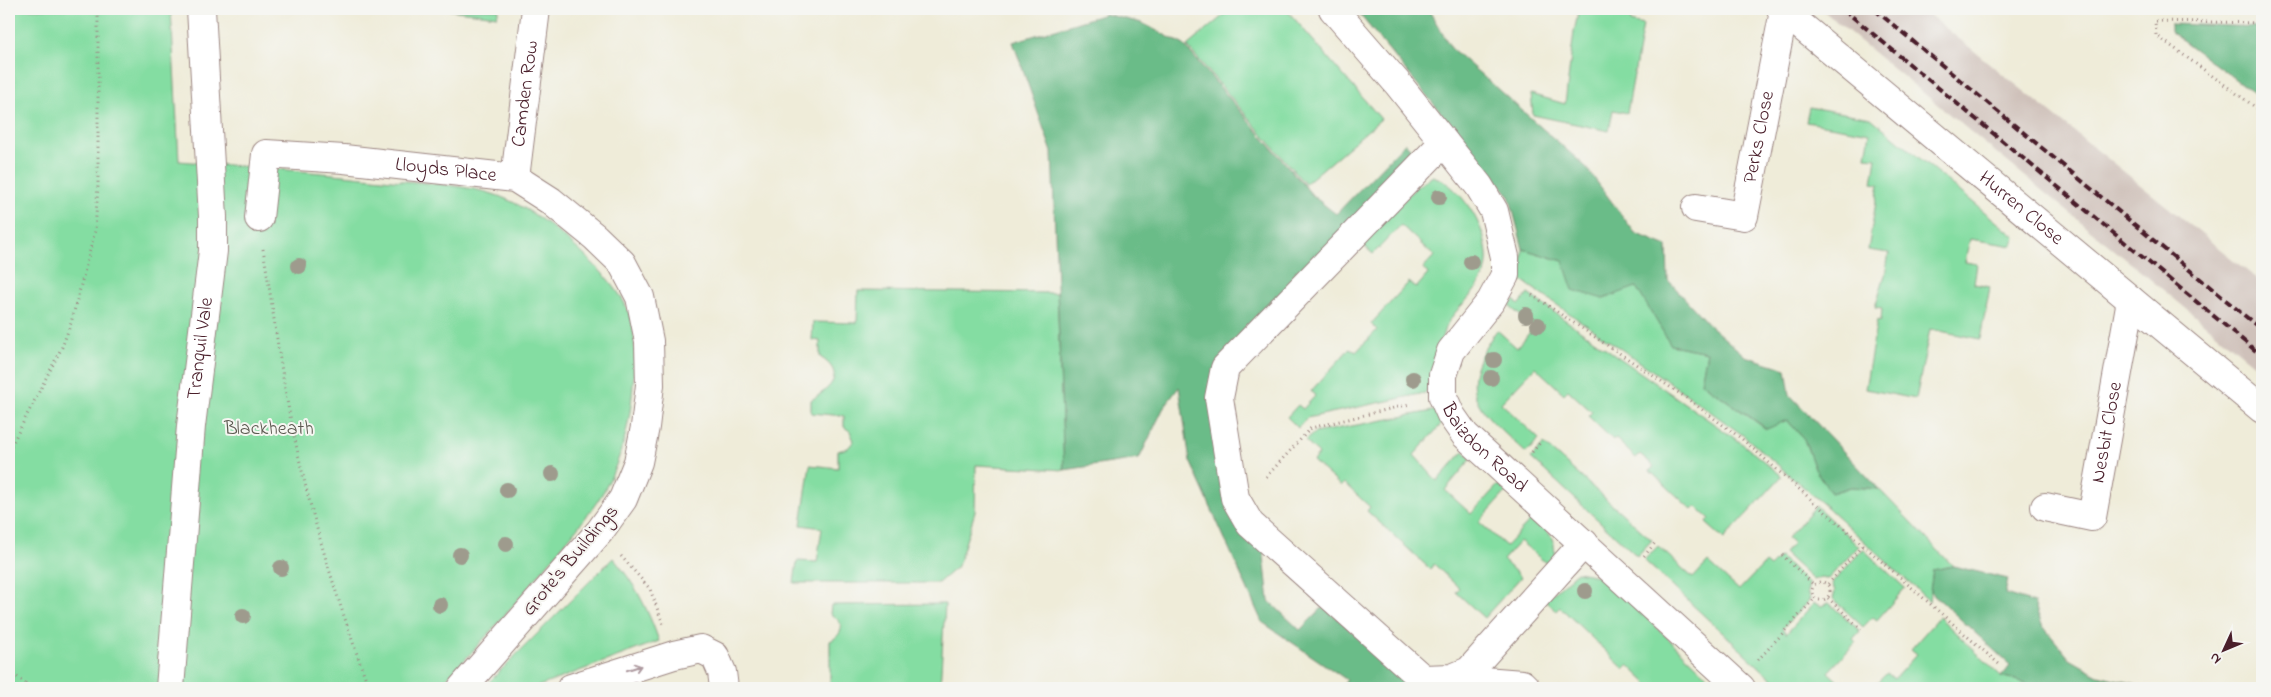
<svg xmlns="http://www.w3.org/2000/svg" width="2271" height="697" font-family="'Indie Flower',sans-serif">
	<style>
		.industrial { fill: #cfc1ba }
		.green { fill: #84dda2; stroke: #677e66 }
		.forest { fill: #6bbc88; stroke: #5a6e5a }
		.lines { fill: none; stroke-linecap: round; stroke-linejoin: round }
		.minor-casing { stroke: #9c8682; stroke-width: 30 }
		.path { stroke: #9c8682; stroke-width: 3; stroke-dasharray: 1 4; stroke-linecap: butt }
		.minor { stroke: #fff; stroke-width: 28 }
		.rail { stroke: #4a1f2b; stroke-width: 4; stroke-dasharray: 8 4; stroke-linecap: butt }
		.tree { fill: #9e9b8d }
		.oneway { stroke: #ae9aa0 }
		.labels { text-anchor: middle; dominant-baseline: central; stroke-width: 4; stroke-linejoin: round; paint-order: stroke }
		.street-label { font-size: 20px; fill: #4a1f2b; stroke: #f6f6f2 }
		.park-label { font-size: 20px; fill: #5b584f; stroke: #f6f6f2 }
	</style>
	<rect width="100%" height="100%" fill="#f6f6f2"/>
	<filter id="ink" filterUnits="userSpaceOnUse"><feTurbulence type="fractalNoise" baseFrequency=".02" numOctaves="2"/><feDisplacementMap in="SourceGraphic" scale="10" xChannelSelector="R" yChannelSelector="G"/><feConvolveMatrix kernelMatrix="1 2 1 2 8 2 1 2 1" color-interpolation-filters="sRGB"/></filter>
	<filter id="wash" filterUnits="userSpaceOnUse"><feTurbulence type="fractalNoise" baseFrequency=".0096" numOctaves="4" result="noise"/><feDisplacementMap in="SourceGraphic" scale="20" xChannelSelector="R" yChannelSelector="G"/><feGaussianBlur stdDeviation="1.12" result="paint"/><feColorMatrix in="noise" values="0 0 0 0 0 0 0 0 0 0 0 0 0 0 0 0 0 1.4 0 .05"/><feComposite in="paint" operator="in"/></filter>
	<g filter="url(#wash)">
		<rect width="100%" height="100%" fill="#efecd9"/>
		<polygon class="industrial" points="1821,9 1922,9 2262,283 2262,371"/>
		<g class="green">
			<path d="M9,9H171L179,161C250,167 321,172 392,180C423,183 455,184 486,192C524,202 556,229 584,255C599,269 617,287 626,306C636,325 635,350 634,371C632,410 626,446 609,481C597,507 574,531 556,554C518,600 480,646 437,688H9Z"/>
			<polygon points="449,9 499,9 497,16 449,10"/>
			<polygon points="1231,9 1286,9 1381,119 1305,184 1187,46"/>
			<polygon points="1579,9 1632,9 1630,22 1643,25 1627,113 1613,110 1609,131 1533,115 1531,94 1565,104 1574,32"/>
			<polygon points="1809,107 1871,118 2015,237 2013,246 1970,239 1965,262 1977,264 1974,284 1990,287 1980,339 1930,329 1916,399 1865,389 1877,320 1881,321 1882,308 1875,307 1885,275 1889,253 1868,250 1879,184 1872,183 1876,158 1866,157 1870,133 1806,122"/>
			<path d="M1433,176C1464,186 1496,241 1485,273C1477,295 1455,307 1445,328C1437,348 1438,377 1425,393L1307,418L1298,428L1287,417L1298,405L1303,409L1315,396L1311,391L1350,348L1356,352L1377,330L1371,324L1409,282L1416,288L1428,274L1423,268L1434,256L1401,225L1373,254L1362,244L1416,187Z"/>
			<polygon points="1523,249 1563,261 1604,299 1636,286 1671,345 1707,352 1701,382 1766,429 1787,420 1804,439 1815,469 1831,493 1851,487 1879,489 1953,566 1933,570 1929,601 1828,508 1744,436 1686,394 1521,280"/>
			<path d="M858,291L1057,293L1064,470L976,465L975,512L958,566L938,583H794L797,561L817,562L822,528L801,525L810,465L838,468V451L848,448L854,441L850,431L844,427V416L811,413V400C832,388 846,373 820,357V341L812,340L813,322L857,323Z"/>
			<path d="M1528,294L1740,442L1782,476L1724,539L1706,523L1710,519L1696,506L1692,510L1650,471L1654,466L1640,454L1636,458L1615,438L1613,440L1588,416L1592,412L1568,390L1564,394L1535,367L1501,403L1539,439L1526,453C1478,408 1451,393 1497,330L1517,348L1534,327L1509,306L1514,300L1519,305Z"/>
			<path d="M1438,410L1446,419L1414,455L1437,481L1464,451L1471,459L1445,490L1471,514L1498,485L1506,492L1479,522L1506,546L1533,518C1550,532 1557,539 1554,562L1547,564L1520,541L1503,560L1521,577L1484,618L1456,592L1459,588L1434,564L1430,569L1367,511L1370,507L1344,483L1341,486L1313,461L1319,454L1305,441L1314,433Z"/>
			<polygon points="1544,444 1652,540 1637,556 1531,458"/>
			<polygon points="1816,506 1859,546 1828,579 1821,577 1813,580 1784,553 1793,543 1787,538"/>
			<polygon points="1658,546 1693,578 1708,562 1739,590 1765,563 1770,567 1780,557 1809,584 1807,592 1810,599 1782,629 1786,634 1814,603 1822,606 1829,603 1860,631 1853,639 1856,642 1828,672 1845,688 1782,688 1644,560"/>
			<polygon points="1863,549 1905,588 1877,620 1873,617 1863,627 1833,599 1835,591 1832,583"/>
			<path d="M613,558C635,583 648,609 659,641L534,688H483Z"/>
			<polygon points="1577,572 1604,577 1720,688 1652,688 1628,665 1624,669 1560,607 1556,611 1545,600"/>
			<path d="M945,604L940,688H830V641C845,634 844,621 830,614L831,605Z"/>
			<polygon points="1939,617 2001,676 2026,683 2031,688 1883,688 1877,683 1887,673 1894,679 1917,654 1911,649"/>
		</g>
		<g class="forest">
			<polygon points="1355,9 1428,9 1451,48 1585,166 1635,233 1667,246 1668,280 1709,325 1745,356 1786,369 1790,395 1879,489 1851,487 1831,493 1815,469 1804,439 1787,420 1767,429 1701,382 1707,352 1671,345 1636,287 1603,299 1573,290 1563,261 1523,249 1509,195"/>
			<polygon points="1105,14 1142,23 1184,45 1313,196 1336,214 1405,143 1416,155 1209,399 1263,547 1269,601 1300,630 1324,606 1415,688 1340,688 1347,680 1262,622 1190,461 1179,387 1164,407 1139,459 1064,470 1052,152 1013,42"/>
			<polygon points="2170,24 2262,27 2262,99 2170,31"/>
			<polygon points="1953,566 2008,579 2005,594 2034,603 2042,625 2070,659 2098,675 2136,684 2139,688 2031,688 2026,683 2001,676 2010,665 1930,591 1933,570"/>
		</g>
	</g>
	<g filter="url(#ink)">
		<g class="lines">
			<g class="minor-casing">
				<g id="minor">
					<path id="s1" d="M1333,9L1398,84L1479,186L1494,211L1505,257V275L1491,301L1451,351L1443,375V397L1451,415L1465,435L1741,688"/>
					<path id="s2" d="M1781,9L2262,409"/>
					<polyline points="1444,142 1225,368 1219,398 1235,498 1250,524 1423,679 1452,678 1469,671 1584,543"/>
					<path id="s3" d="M515,178L536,9"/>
					<path id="s4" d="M1696,208L1744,216L1784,11"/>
					<path id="s5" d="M259,218L266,154L344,159L515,178L551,201L595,237L622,263L640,297L649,341L650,385L645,427L638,462L623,499L600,531L462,688"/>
					<path id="s6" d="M2045,507L2092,517L2131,300"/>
					<polyline points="1469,671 1484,681 1522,684 1526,688"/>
					<path id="s7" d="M170,688L191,426L213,251V217L201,9"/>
					<polyline points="571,688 674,655 701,649 715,656 722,672 724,688"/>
				</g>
			</g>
			<g class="path">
				<polyline points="2262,23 2155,21 2156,35 2262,112"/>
				<path d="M263,249C274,313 281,377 295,440C313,525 340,607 369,688"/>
				<polyline points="1532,295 1685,397 1742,439 2000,665"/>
				<polyline points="9,450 62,347 71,323 95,231 98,186 98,9"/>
				<polyline points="1532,452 1542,441"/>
				<polyline points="1266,477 1311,428 1410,404"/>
				<polyline points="1782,555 1814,585"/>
				<polyline points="621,556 650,589 663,624"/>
				<polyline points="1644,556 1655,543"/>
				<circle cx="1821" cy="591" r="9"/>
				<polyline points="1828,584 1863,545"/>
				<polyline points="1828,598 1861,629"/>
				<polyline points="1758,660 1815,598"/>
				<polyline points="9,671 32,688"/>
			</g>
			<use href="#minor" class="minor"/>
			<g class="rail">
				<polyline points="1843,9 2262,356"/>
				<polyline points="1874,9 2262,330"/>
			</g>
		</g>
		<g class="tree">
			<circle cx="1439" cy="197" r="8"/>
			<circle cx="1471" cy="262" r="8"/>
			<circle cx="299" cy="266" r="8"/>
			<circle cx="1526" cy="315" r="8"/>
			<circle cx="1538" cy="325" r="8"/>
			<circle cx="1494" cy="360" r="8"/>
			<circle cx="1491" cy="378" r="8"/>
			<circle cx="1413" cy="379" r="8"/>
			<circle cx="552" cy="474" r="8"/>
			<circle cx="507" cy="490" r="8"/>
			<circle cx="506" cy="544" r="8"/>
			<circle cx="460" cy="555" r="8"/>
			<circle cx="281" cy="568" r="8"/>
			<circle cx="1585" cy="591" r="8"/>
			<circle cx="440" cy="605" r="8"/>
			<circle cx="243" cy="616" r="8"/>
		</g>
		<defs><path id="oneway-shaft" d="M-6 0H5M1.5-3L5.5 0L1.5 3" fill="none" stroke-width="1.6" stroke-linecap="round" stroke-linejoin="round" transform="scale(1.25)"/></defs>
		<use class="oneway" href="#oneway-shaft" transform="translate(634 668) rotate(-18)"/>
	</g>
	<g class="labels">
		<g class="street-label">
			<text stroke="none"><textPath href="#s3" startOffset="85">Camden Row</textPath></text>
			<text stroke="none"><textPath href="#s4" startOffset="129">Perks Close</textPath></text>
			<text stroke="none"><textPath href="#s5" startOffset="245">Lloyds Place</textPath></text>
			<text stroke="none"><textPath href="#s2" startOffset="312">Hurren Close</textPath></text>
			<text stroke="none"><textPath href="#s7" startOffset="341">Tranquil Vale</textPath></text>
			<text stroke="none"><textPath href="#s6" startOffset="134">Nesbit Close</textPath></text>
			<text stroke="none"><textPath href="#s1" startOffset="531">Baizdon Road</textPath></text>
			<text transform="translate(571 561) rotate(-50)">Grote's Buildings</text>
		</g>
		<g class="park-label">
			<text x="269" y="429">Blackheath</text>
		</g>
	</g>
	<rect width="2271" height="697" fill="none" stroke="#f6f6f2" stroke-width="30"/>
	<g transform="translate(2224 650) rotate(226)" stroke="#f6f6f2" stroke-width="4" paint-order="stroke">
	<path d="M0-4L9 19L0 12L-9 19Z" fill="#4a1f2b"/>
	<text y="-8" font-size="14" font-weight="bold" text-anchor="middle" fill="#4a1f2b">N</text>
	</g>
</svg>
